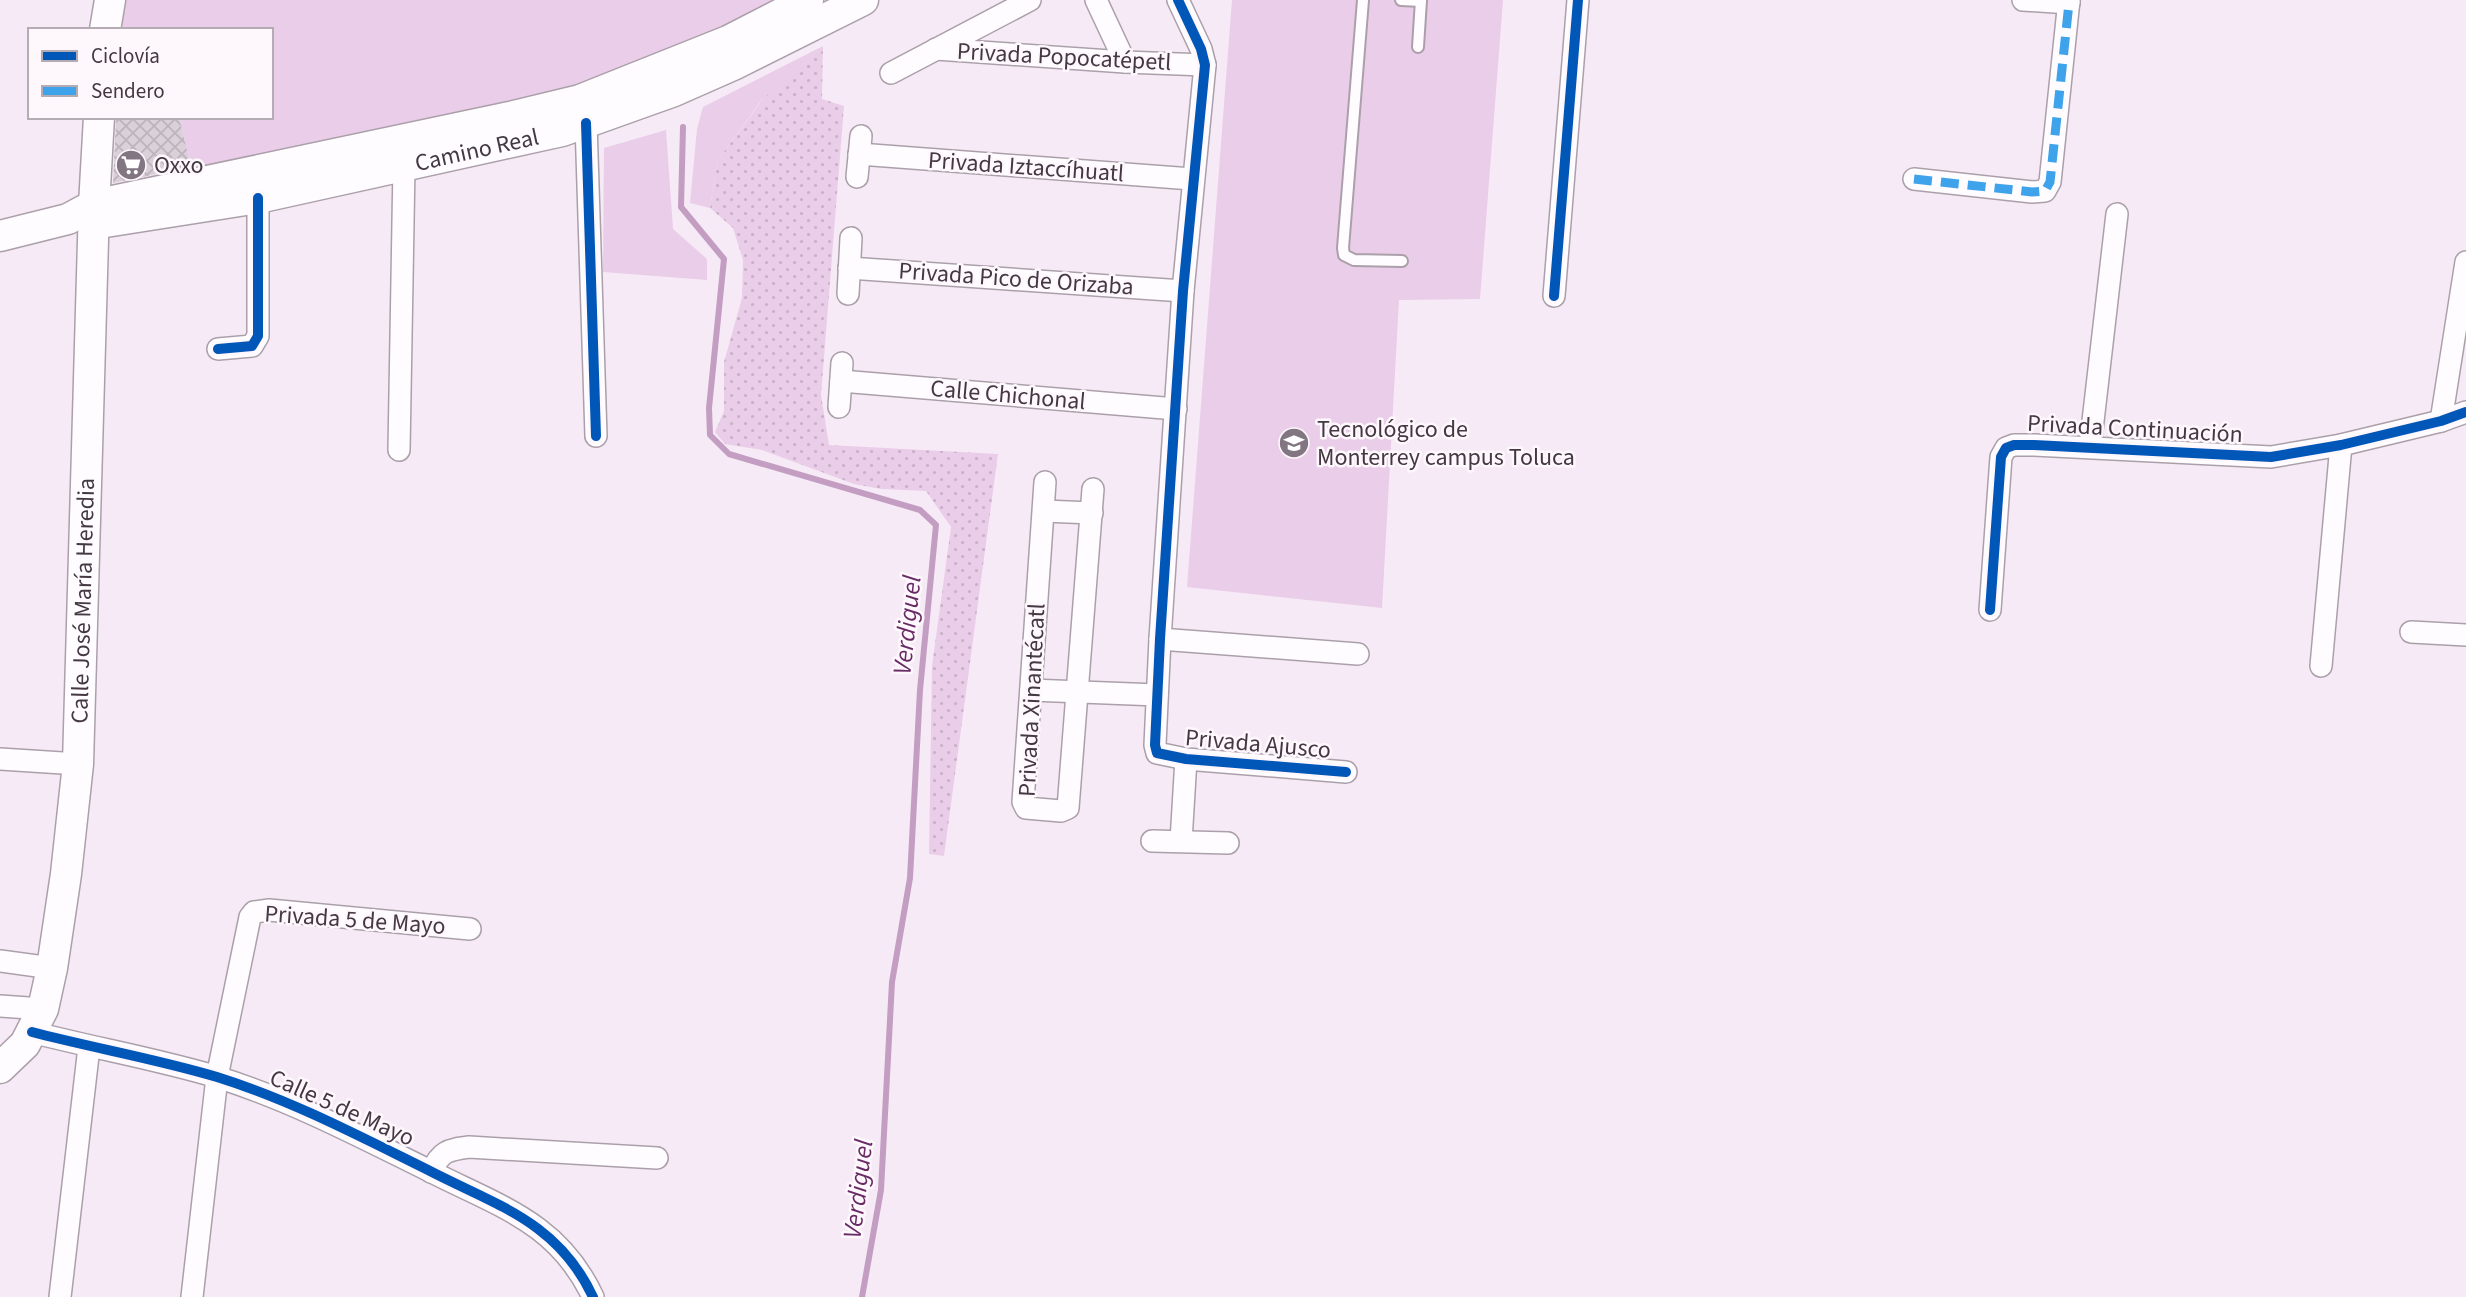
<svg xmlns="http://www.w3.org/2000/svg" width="2466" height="1297" font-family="'Source Sans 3',sans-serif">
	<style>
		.grass { fill: url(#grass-dots) }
		.park { fill: #eacde8 }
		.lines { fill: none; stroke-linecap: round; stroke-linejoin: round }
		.stream { stroke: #c49dc2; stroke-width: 6 }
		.building { fill: url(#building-cross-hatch) }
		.lane-casing { stroke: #aba0aa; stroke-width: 14 }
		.street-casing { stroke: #aba0aa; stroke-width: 24 }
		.secondary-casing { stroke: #aba0aa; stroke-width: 33 }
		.lane { stroke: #fefcfe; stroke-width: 10 }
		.street { stroke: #fefcfe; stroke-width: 21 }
		.secondary { stroke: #fefcfe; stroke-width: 30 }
		.quiet { stroke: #3fa3ec; stroke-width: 9; stroke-dasharray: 18 9; stroke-linecap: butt }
		.cycleway-casing { stroke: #fef8fd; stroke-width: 15 }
		.cycleway { stroke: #0057b8; stroke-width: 10 }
		.labels { text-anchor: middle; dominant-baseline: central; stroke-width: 5; stroke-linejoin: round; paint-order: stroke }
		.street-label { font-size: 24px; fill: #443843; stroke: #fef8fd }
		.poi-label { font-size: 24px; fill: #443843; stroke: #fef8fd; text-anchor: start }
		.water-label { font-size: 26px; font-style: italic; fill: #692b66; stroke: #fef8fd }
	</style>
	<defs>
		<pattern id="grass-dots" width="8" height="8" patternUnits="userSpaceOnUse" patternTransform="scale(1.75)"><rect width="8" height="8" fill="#eacde8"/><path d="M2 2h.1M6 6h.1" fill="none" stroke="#cab1c8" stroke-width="1.8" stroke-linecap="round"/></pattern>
		<pattern id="building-cross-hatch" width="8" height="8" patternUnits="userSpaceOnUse" patternTransform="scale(1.75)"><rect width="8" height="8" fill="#dad0da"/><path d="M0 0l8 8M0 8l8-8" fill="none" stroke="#bcb3bc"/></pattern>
	</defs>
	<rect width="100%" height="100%" fill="#f6eaf6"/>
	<polygon class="grass" points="823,46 822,99 844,106 821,395 829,445 998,454 944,856 929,854 932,666 951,527 926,491 881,489 854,484 762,450 725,444 715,432 724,411 724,362 742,298 743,260 733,228 710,208 717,161 766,95"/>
	<g class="park">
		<polygon points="124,0 782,0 671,54 549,97 192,171 179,117 271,117 271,30 122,30"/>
		<polygon points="1232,0 1503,0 1480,299 1399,300 1382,608 1187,587"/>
		<polygon points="823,46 761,101 717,161 710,208 690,203 697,129 703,107"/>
		<polygon points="666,130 673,229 707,259 707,280 603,272 604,148"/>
	</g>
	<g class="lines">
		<polyline class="stream" points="683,127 681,207 724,259 709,408 710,435 729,454 920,510 936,525 920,690 910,878 892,982 881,1190 862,1297"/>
	</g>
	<polygon class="building" points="137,117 179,117 191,167 113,183 116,119"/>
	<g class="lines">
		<g class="lane-casing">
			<g id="lane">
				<polyline points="1363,0 1343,248 1344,255 1354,260 1402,261"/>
				<polyline points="1401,0 1421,1"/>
				<polyline points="1418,47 1421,0"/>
			</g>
		</g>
		<g class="street-casing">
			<g id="street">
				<polyline points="1096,0 1125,62"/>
				<polyline points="1178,0 1201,49 1205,65 1183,291 1160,639 1155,745 1157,753 1186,759 1346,772"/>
				<polyline points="2023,0 2069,3"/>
				<polyline points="936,49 1125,62 1205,65"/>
				<polyline points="891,73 1030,0"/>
				<polyline points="586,123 596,436"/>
				<polyline points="859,154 1192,179"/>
				<polyline points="857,177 861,136"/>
				<polyline points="1914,179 2032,192 2045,191 2050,182 2069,0"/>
				<polyline points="849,268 1183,291"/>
				<polyline points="848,294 851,238"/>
				<polyline points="1554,296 1578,0"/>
				<polyline points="218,349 252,346 258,336 258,198"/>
				<polyline points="841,381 1176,409"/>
				<polyline points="839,407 842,363"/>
				<polyline points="2441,421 2466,262"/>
				<polyline points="2090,447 2117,214"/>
				<polyline points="399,450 404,166"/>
				<polyline points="1045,482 1023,802 1026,808 1061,811 1068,808 1093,489"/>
				<polyline points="1044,511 1092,513"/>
				<polyline points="1990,610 2001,457 2006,448 2014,445 2034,445 2271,457 2341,445 2441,421 2466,412"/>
				<polyline points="2411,632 2466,635"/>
				<polyline points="1160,639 1358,654"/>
				<polyline points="2321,666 2341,445"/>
				<polyline points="1031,690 1157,695"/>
				<polyline points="0,759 78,764"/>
				<polyline points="1152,841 1228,843"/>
				<polyline points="1181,841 1186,759"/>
				<polyline points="0,961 52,968"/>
				<polyline points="0,1006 43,1009"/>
				<path d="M32,1032C93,1048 157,1059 217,1077C291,1100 361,1137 430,1171C498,1206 558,1222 593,1297"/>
				<path d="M431,1172C441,1151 447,1150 469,1147L657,1158"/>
				<polyline points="60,1297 89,1047"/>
				<polyline points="192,1297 217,1077 250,917 254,912 269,910 470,929"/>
			</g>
		</g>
		<g class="secondary-casing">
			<g id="secondary">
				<polyline points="105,30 110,0"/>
				<path id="s1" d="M99,223L258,198L562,131L674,91L733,65L863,0"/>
				<polyline points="0,236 68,219 94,205 510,117 580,100 728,41 808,0"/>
				<path id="s2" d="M0,1068L25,1044L43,1009L52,968L66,874L78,764L94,205L99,117"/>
			</g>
		</g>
		<use href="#lane" class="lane"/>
		<use href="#street" class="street"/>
		<use href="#secondary" class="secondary"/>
		<polyline class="quiet" points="1914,179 2032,192 2045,191 2050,182 2069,3"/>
		<g class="cycleway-casing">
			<g id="cycleway">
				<polyline points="1178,0 1201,49 1205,65 1183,291 1160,639 1155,745 1157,753 1186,759 1346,772"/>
				<polyline points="586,123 596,436"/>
				<polyline points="1554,296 1578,0"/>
				<polyline points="218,349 252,346 258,336 258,198"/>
				<polyline points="1990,610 2001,457 2006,448 2014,445 2034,445 2271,457 2341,445 2441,421 2466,412"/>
				<path d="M32,1032C93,1048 157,1059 217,1077C291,1100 361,1137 430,1171C498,1206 558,1222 593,1297"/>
			</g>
		</g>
		<use href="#cycleway" class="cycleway"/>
	</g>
	<defs>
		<g id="supermarket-disc" transform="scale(1.575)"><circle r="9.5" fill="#827682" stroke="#fef8fd"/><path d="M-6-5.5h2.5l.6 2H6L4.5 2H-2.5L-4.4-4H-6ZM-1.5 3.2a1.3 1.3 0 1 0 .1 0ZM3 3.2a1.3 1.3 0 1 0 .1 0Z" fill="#fff"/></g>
		<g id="university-disc" transform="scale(1.575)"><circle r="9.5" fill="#827682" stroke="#fef8fd"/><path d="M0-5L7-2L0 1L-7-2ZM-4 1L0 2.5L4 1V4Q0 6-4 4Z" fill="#fff"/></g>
	</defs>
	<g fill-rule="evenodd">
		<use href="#supermarket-disc" x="131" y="165"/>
		<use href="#university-disc" x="1294" y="443"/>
	</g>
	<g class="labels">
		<g class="street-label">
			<text transform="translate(1064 57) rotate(3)">Privada Popocatépetl</text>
			<text stroke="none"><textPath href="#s1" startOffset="385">Camino Real</textPath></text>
			<text transform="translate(1026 167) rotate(4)">Privada Iztaccíhuatl</text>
			<text transform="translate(1016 279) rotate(4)">Privada Pico de Orizaba</text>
			<text transform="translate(1008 395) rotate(5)">Calle Chichonal</text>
			<text transform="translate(2135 429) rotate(3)">Privada Continuación</text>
			<text stroke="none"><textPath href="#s2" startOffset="485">Calle José María Heredia</textPath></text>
			<text transform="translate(1032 700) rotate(-87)">Privada Xinantécatl</text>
			<text transform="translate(1258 744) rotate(5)">Privada Ajusco</text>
			<text transform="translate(355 920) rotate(4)">Privada 5 de Mayo</text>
			<text transform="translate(342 1108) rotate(24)">Calle 5 de Mayo</text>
		</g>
		<g class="poi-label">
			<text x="154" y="165">Oxxo</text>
			<text x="1317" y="429">Tecnológico de<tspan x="1317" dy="28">Monterrey campus Toluca</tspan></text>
		</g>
		<g class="water-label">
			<text transform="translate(907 625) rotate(-84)">Verdiguel</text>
			<text transform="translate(858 1189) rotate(-83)">Verdiguel</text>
		</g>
	</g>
	<rect x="28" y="28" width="245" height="91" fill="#fef8fd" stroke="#b4abb3" stroke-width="2"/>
	<rect x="42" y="51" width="35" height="10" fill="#0057b8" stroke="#b4abb3" stroke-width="2"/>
	<text x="91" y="63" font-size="21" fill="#443843">Ciclovía</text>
	<rect x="42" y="86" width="35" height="10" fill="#3fa3ec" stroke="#b4abb3" stroke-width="2"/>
	<text x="91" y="98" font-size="21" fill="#443843">Sendero</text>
</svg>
